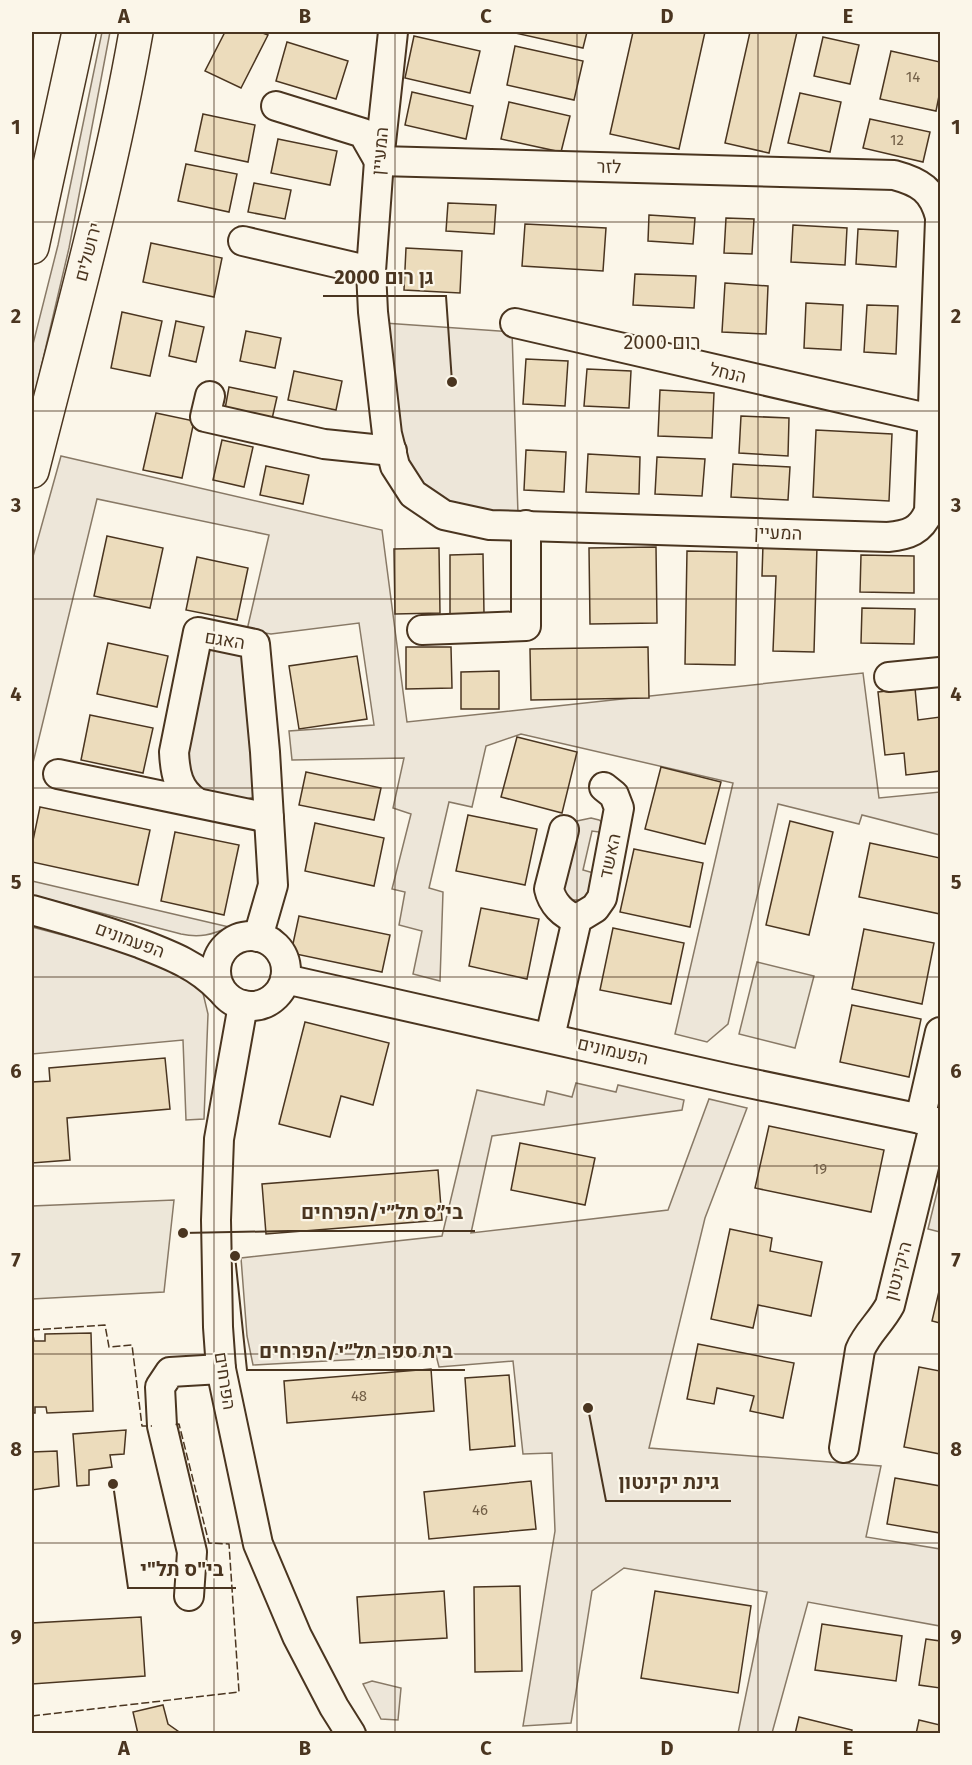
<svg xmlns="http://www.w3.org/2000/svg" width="972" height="1765" font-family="'Fira Sans',Heebo,sans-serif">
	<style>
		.green { fill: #ede6d9; stroke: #887966; stroke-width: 1.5 }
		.parking { fill: #ede7d9; stroke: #887966; stroke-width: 1.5 }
		.building { fill: #ecdcbc; stroke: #4a3520; stroke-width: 1.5 }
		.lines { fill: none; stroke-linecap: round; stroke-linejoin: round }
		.minor-casing { stroke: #4a3520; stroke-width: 32 }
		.major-casing { stroke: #4a3520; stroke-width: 36 }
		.minor { stroke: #fbf6e9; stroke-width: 28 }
		.major { stroke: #fbf6e9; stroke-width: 33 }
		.fence { stroke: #4a3520; stroke-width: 1.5; stroke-dasharray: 8 3; stroke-linecap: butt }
		.grid { fill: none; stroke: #4a3520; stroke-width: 1.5; stroke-opacity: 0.55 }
		.labels { text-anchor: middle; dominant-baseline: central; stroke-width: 4.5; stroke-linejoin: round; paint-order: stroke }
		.number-label { font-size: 15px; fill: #725f47 }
		.street-label { font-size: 18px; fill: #4a3520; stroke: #fbf6e9 }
		.neighbourhood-label { font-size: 20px; fill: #4a3520; stroke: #fbf6e9 }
		.leader { fill: none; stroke: #4a3520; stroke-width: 2 }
		.callout-dot { fill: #4a3520; stroke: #fbf6e9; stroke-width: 2 }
		.callout-label { font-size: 20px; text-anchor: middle; font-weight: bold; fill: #4a3520; stroke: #fbf6e9; stroke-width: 4.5; stroke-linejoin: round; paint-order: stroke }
		.neatline { fill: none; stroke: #4a3520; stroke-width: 2 }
		.grid-label { font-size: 20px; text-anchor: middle; font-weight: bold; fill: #4a3520 }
	</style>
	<rect width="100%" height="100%" fill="#fbf6e9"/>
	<g class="green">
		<polygon points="102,32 110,32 69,248 32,406 32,348 58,245"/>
		<polygon points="384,323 512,332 518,514 451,507 416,486 403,461"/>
		<polygon points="61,456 382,530 407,722 863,673 879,798 940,792 940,835 862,815 859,824 778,804 728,1024 707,1042 675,1034 733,783 521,734 486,746 472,807 449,802 429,888 443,892 440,981 413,974 422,931 399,925 405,892 392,889 411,814 393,808 404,758 292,760 289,731 374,725 359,623 271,634 247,630 269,535 97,499 32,767 32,560"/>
		<polygon points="210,649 243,651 254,797 247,799 200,789 183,773 204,654"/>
		<polygon points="591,818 599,820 606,825 606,833 592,831 583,870 597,874 586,900 569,900 561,891 573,829 577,821"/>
		<path d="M32,881L229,927C212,935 199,938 181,934L32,895Z"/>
		<polygon points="32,927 173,964 202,989 208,1014 204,1119 186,1120 183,1040 32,1054"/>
		<polygon points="576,1083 616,1092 618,1085 684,1100 682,1110 492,1136 471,1233 668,1210 709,1099 747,1108 705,1218 649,1448 881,1466 866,1537 940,1549 940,1626 808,1602 772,1733 738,1733 767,1592 624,1568 592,1591 571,1723 523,1726 555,1531 552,1453 523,1454 513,1361 439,1367 436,1355 253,1365 247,1336 241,1258 442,1236 477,1090 544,1105 547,1091 572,1097"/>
		<polygon points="940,1180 940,1232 928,1229"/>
		<polygon points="372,1681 401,1688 398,1720 381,1719 363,1684"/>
	</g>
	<g class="parking">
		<polygon points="757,962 814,976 795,1048 739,1034"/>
		<polygon points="174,1200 164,1292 32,1299 32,1206"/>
	</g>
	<g class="building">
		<polygon points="225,32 260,32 268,35 241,88 205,71"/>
		<polygon points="515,32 587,32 583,48 515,33"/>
		<polygon points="633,32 705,32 679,149 610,134"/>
		<polygon points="750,32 797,32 769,153 725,143"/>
		<polygon points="414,36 480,51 470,93 405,78"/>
		<polygon points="823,37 859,45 850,84 814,76"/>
		<polygon points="287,42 348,61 336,99 276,81"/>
		<polygon points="515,46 583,61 574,100 507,85"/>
		<polygon points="891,51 940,62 940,91 936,111 880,99"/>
		<polygon points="412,92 473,106 466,139 405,125"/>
		<polygon points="800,93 841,102 830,152 788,143"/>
		<polygon points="509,102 570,116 561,152 501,139"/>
		<polygon points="203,114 255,125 248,162 195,151"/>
		<polygon points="870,119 930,132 923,162 863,148"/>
		<polygon points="278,139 337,151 330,185 271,173"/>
		<polygon points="186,164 237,174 229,212 178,201"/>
		<polygon points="254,183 291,190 285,219 248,212"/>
		<polygon points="448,203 496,205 494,234 446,231"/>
		<polygon points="649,215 695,218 693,244 648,241"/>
		<polygon points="726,218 754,219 752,254 724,253"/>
		<polygon points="525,224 606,228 603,271 522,266"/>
		<polygon points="793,225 847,228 845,265 791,262"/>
		<polygon points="858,229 898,231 896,267 856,264"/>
		<polygon points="151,243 222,258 214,297 143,282"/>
		<polygon points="406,248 462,251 460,293 404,290"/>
		<polygon points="635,274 696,276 694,308 633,305"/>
		<polygon points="725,283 768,286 766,334 722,332"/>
		<polygon points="806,303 843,305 841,350 804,348"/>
		<polygon points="867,305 898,306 896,354 864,352"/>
		<polygon points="122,312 162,321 150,376 111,368"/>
		<polygon points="176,321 204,327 196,362 169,356"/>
		<polygon points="246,331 281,338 275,368 240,361"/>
		<polygon points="526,359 568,361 565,406 523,404"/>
		<polygon points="587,369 631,371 629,408 584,406"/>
		<polygon points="294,371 342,381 336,410 288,400"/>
		<polygon points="229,387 277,397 272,419 225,409"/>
		<polygon points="660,390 714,393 712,438 658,436"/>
		<polygon points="156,413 194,421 182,478 143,470"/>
		<polygon points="741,416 789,418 788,456 739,453"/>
		<polygon points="816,430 892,434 889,501 813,497"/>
		<polygon points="222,440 253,447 244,487 213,480"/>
		<polygon points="526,450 566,452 564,492 524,490"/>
		<polygon points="588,454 640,457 639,494 586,492"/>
		<polygon points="657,457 705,459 702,496 655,494"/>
		<polygon points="733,464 790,467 788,500 731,497"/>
		<polygon points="266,466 309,475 303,504 260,495"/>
		<polygon points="107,536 163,548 150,608 94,596"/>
		<polygon points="763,544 817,546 814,652 773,651 776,576 762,576"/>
		<polygon points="656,547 657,623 590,624 589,548"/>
		<polygon points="439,548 440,613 395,614 394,549"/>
		<polygon points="687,551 737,552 735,665 685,664"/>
		<polygon points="483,554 484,614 450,615 450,555"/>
		<polygon points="861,555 914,556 914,593 860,592"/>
		<polygon points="197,557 248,568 237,620 186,610"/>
		<polygon points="862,608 915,609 914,644 861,643"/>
		<polygon points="108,643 168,656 157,707 97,694"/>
		<polygon points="406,647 451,647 452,688 406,689"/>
		<polygon points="648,647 649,698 531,700 530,649"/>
		<polygon points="357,656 367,719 299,729 289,666"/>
		<polygon points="499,671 499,709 461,709 461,672"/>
		<polygon points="915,688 918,720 940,717 940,771 906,775 904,753 885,755 878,692"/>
		<polygon points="90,715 153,728 143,773 81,760"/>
		<polygon points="517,737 577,752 562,813 501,797"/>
		<polygon points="661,767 721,782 705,844 645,829"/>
		<polygon points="306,772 381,788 374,820 299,805"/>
		<polygon points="40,807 150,830 138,885 32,862 32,845"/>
		<polygon points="468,815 537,829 525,885 456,871"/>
		<polygon points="790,821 833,832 809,935 766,925"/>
		<polygon points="315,823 384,838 374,886 305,871"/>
		<polygon points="175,832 239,845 224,915 161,901"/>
		<polygon points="870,843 940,858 940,914 859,897"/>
		<polygon points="634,849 703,863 690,927 620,912"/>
		<polygon points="481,908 539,919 527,979 469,966"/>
		<polygon points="299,916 390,935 382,972 291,953"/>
		<polygon points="613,928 684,943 671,1004 600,990"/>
		<polygon points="864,929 934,943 922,1004 852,989"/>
		<polygon points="852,1005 921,1019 909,1077 840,1062"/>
		<polygon points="305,1022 389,1043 373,1105 341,1096 330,1137 279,1124"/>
		<polygon points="165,1058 170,1109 67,1118 70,1160 32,1163 32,1082 50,1081 49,1068"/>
		<polygon points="769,1126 884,1150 871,1212 755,1188"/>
		<polygon points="520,1143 595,1158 585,1205 511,1190"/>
		<polygon points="438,1170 442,1220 266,1234 262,1184"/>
		<polygon points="730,1229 772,1238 770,1251 822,1262 811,1316 758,1305 753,1328 711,1319"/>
		<polygon points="940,1287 940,1323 932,1321"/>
		<polygon points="91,1333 93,1411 47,1413 46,1407 35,1407 35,1413 32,1413 32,1335 33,1335 34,1341 45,1341 45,1334"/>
		<polygon points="698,1344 794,1363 783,1418 750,1411 754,1396 717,1388 714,1404 687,1399"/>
		<polygon points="919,1367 940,1371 940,1454 904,1447"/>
		<polygon points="431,1369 434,1411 287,1423 284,1381"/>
		<polygon points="509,1375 515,1446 470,1450 465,1378"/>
		<polygon points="126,1430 124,1454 110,1455 112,1467 89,1470 89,1485 77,1486 73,1434"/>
		<polygon points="57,1451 59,1486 32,1490 32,1452"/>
		<polygon points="895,1478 940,1486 940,1533 887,1524"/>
		<polygon points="531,1481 536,1529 429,1539 424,1492"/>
		<polygon points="520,1586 522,1671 475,1672 474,1587"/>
		<polygon points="444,1591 447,1638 360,1643 357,1597"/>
		<polygon points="655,1591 751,1606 738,1693 641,1678"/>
		<polygon points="141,1617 145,1676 32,1684 32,1623"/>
		<polygon points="822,1624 902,1636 896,1681 815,1670"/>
		<polygon points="926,1639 940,1641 940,1688 919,1685"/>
		<polygon points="163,1705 168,1724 182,1734 138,1734 133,1712"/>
		<polygon points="799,1717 852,1730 851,1734 795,1734"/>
		<polygon points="919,1720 940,1725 940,1734 916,1734"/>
	</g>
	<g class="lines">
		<g class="minor-casing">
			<g id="minor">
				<path d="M393,32L379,161L371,271L373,312L387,434L395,466L413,494L444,515L490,525L888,537C908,535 921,531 929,511L940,220"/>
				<polyline points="276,106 363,133 379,161"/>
				<path d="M379,161L894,175C920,182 933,190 940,217"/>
				<polyline points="243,241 371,271"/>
				<polyline points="515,323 940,421"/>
				<polyline points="210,396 205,417 324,444 392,451"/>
				<polyline points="422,630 526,626 526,525"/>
				<polyline points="889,677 940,672"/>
				<polyline points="58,774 269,818"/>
				<path d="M196,802C178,790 175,773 174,752L198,632L255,644L265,752L273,885L258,937"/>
				<path d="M564,830L549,889C552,903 563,915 577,919"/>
				<path d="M32,910C68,920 104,930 139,943C170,955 197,965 220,989"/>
				<circle cx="251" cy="971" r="35"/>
				<polyline points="285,979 730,1079 940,1123"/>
				<polyline points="243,1005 219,1139 216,1220 218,1327 221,1369 258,1544 297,1636 334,1707 351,1734"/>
				<polyline points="550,1037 577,919 595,908 602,898 619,808 614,795 604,787"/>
				<polyline points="920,1119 940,1032"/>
				<path d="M844,1448L860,1350C867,1333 881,1322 890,1305L935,1122"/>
				<polyline points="189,1596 192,1552 162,1426 160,1387 170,1372 221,1369"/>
			</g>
		</g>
		<g class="major-casing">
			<g id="major">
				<polyline points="32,247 79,32"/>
				<path d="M32,471C69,325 110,180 136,32"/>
			</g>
		</g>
		<use href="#minor" class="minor"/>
		<use href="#major" class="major"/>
		<g class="fence">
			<polyline points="32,1330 105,1325 109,1347 132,1345 142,1426 152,1426"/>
			<polyline points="32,1716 239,1692 229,1544 209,1543 179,1424 173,1425"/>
		</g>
	</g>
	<path class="grid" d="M214,32V1734M395,32V1734M577,32V1734M758,32V1734M32,222H940M32,411H940M32,599H940M32,788H940M32,977H940M32,1166H940M32,1354H940M32,1543H940"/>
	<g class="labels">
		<g class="number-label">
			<text x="913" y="77">14</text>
			<text x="897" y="140">12</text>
			<text x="820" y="1169">19</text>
			<text x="359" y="1396">48</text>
			<text x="480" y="1510">46</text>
		</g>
		<g class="street-label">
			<text transform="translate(380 151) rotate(-85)">המעיין</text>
			<text transform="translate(609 167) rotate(2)">לזר</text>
			<text transform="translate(88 252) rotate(-75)">ירושלים</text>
			<text transform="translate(728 373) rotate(13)">הנחל</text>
			<text transform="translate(778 533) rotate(2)">המעיין</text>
			<text transform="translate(225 640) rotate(9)">האגם</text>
			<text transform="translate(610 856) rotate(-78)">האשד</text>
			<text transform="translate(130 940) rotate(20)">הפעמונים</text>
			<text transform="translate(613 1051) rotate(13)">הפעמונים</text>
			<text transform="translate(898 1271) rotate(-75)">היקינטון</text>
			<text transform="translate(225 1381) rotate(81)">הפרחים</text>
		</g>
		<g class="neighbourhood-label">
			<text x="662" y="342">רום 2000</text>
		</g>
	</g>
	<path class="leader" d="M452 382L446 296H323M183 1233L289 1231H475M235 1256L247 1370H465M588 1408L606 1501H731M113 1484L128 1588H236"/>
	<g class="callout-dot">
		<circle cx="452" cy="382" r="6"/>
		<circle cx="183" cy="1233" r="6"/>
		<circle cx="235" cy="1256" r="6"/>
		<circle cx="588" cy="1408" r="6"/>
		<circle cx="113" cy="1484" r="6"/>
	</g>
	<g class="callout-label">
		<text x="384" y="284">גן רום 2000</text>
		<text x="382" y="1219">בי״ס תל״י/הפרחים</text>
		<text x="356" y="1358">בית ספר תל״י/הפרחים</text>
		<text x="669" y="1489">גינת יקינטון</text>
		<text x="182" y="1576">בי"ס תל"י</text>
	</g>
	<rect width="972" height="1765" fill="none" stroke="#fbf6e9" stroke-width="66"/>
	<rect x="33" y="33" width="906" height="1699" class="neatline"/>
	<g class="grid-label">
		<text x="124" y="23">A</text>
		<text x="305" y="23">B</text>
		<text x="486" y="23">C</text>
		<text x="667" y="23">D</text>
		<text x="848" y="23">E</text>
		<text x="16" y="134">1</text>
		<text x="956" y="134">1</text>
		<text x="16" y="323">2</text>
		<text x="956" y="323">2</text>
		<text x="16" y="512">3</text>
		<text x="956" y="512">3</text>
		<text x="16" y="701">4</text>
		<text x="956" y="701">4</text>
		<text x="16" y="889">5</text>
		<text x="956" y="889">5</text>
		<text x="16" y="1078">6</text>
		<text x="956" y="1078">6</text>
		<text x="16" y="1267">7</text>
		<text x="956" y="1267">7</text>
		<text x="16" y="1456">8</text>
		<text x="956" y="1456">8</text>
		<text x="16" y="1644">9</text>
		<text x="956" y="1644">9</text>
		<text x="124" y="1755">A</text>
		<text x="305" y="1755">B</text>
		<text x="486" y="1755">C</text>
		<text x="667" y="1755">D</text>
		<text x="848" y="1755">E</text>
	</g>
</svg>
